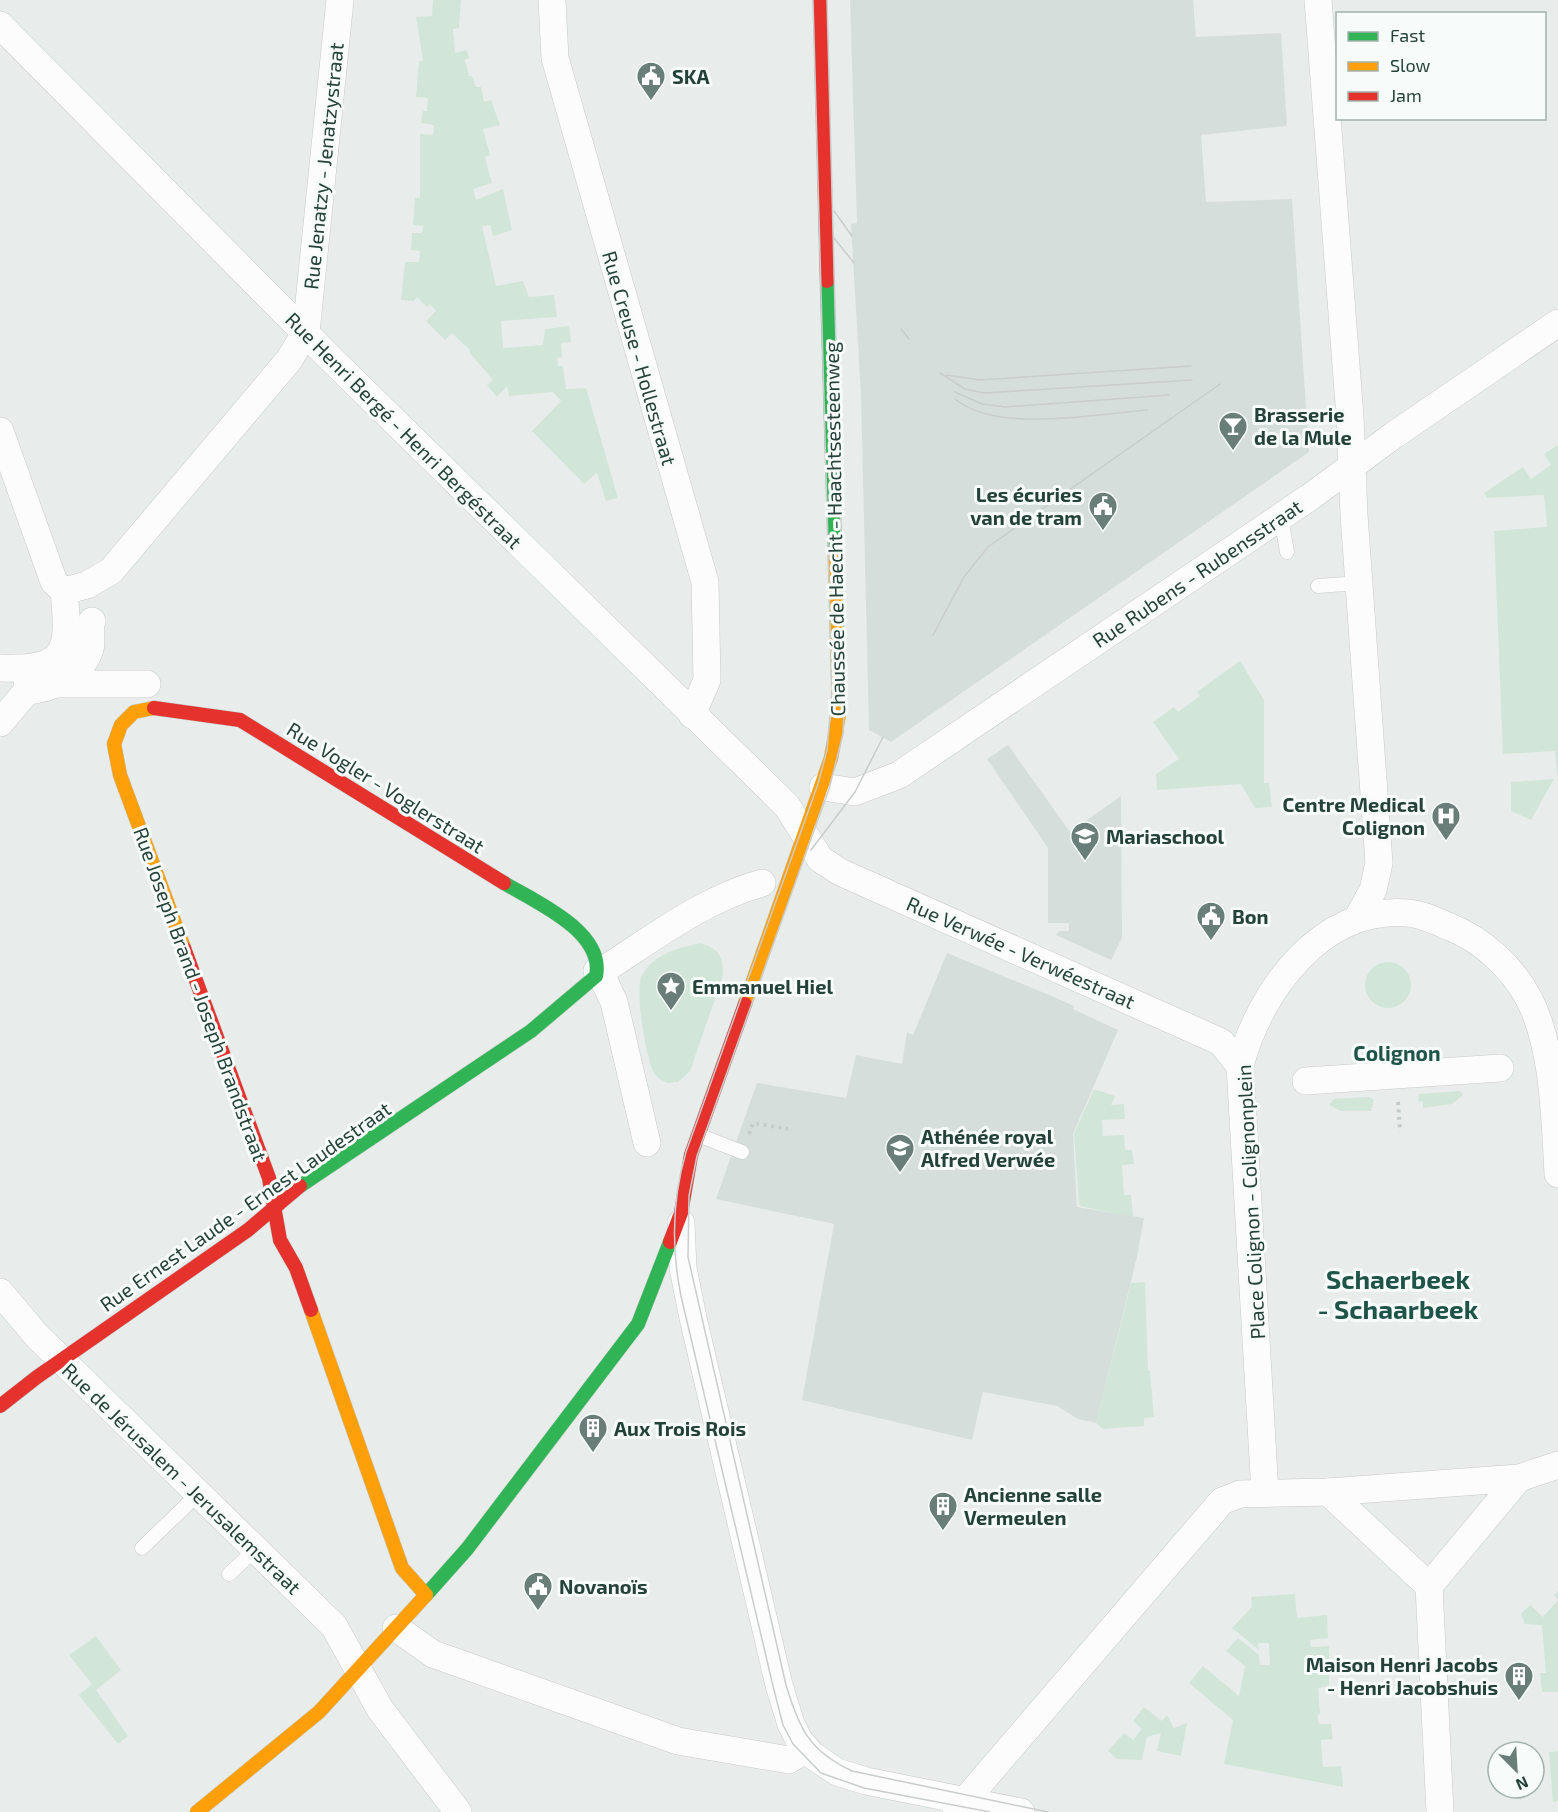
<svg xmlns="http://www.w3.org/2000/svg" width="1558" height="1812" font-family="'Exo 2',sans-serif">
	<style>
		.built { fill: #d6dedb }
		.green { fill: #d1e6d8 }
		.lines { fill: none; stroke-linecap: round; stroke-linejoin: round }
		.lane-casing { stroke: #c5cac8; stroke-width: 15 }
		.street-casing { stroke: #c5cac8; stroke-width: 28 }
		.fast-casing { stroke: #c3cbc8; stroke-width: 15 }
		.slow-casing { stroke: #c3cbc8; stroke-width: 15 }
		.jam-casing { stroke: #c3cbc8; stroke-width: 15 }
		.path { stroke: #c3ccca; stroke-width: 4; stroke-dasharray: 3 4.5; stroke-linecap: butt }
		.lane { stroke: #fcfcfc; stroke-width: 14 }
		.street { stroke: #fcfcfc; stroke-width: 27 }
		.fast { stroke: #30b455; stroke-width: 14 }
		.slow { stroke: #ff9f0a; stroke-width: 14 }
		.jam { stroke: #e5322d; stroke-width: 14 }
		.tram { stroke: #c9cdcc; stroke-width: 1.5 }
		.labels { text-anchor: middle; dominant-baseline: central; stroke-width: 6; stroke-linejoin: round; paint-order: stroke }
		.poi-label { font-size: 20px; font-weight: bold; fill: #24423a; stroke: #f7fbf9; text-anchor: start }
		.street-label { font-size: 20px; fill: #24423a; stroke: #f7fbf9 }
		.neighbourhood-label { font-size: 21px; font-weight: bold; fill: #1f5548; stroke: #f7fbf9 }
		.district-label { font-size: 26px; font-weight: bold; fill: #1f5548; stroke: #f7fbf9 }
	</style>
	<rect width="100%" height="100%" fill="#e8edeb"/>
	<g class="built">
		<polygon points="850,0 1193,0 1196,37 1281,33 1287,126 1201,135 1206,202 1292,199 1309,452 891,742 869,730 861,395 851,224 857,223"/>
		<polygon points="1008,745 1070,832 1121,796 1122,938 1111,960 1056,935 1059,931 1069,931 1069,923 1048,923 1048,848 987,759"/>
		<polygon points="947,953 1054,997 1074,1006 1073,1009 1118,1030 1073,1134 1077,1207 1144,1218 1137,1257 1096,1423 1078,1419 1057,1406 983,1392 972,1440 802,1400 834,1224 716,1199 757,1083 846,1098 856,1055 902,1064 907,1032 913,1035"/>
	</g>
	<g class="green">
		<polygon points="433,0 461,0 459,28 453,29 455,53 467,50 469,58 465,60 469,76 472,76 476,87 481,87 484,102 491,100 500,125 483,129 490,155 485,157 492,183 473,189 476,200 503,189 512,230 493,236 490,225 482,226 496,286 523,281 529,297 554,295 557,317 501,321 503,348 543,345 545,329 569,326 571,342 561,343 562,357 557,358 558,366 563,366 566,389 586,388 618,498 606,501 597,473 584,484 532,431 561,401 553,392 509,396 507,386 497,397 487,385 493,380 469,352 470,350 452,333 445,340 426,321 436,311 430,304 427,307 417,297 414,301 401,300 405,262 419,262 420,251 411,250 412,233 422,233 423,226 413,225 415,198 420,198 420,134 433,135 434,125 421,123 423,111 427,111 428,98 416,97 419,61 423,61 416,17 432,16"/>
		<polygon points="1558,445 1558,781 1555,751 1503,754 1494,531 1547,527 1544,495 1487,498 1484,493 1523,467 1531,479 1551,465 1544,454"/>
		<polygon points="1240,661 1264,700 1264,783 1269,783 1272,807 1255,808 1241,784 1157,790 1156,774 1179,759 1153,722 1174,707 1178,712 1200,696 1197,692"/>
		<polygon points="1554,779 1531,820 1511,811 1511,782"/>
		<path d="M700,943C720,949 725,958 722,979L690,1071L678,1082L667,1083C661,1080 656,1077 653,1071C646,1057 634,988 642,975C654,954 678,948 700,943Z"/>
		<circle cx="1388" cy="985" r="23"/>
		<polygon points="1094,1089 1115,1096 1111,1105 1124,1104 1125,1119 1102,1120 1103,1136 1124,1135 1125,1150 1132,1150 1134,1164 1122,1165 1124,1195 1131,1195 1133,1217 1079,1206 1074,1134"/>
		<polygon points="1460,1091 1463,1095 1452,1104 1423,1108 1423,1102 1418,1101 1419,1094"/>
		<polygon points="1369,1097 1374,1100 1371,1111 1341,1111 1329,1105 1334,1099"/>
		<polygon points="1145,1282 1148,1371 1150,1371 1154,1417 1144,1418 1144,1426 1103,1429 1096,1423 1131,1283"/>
		<polygon points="1558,1591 1558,1692 1542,1692 1540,1673 1546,1673 1542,1625 1525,1624 1521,1614 1530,1605 1543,1617 1558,1600 1554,1595"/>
		<polygon points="1295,1594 1297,1618 1327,1615 1328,1638 1310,1640 1311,1647 1329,1646 1329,1686 1318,1688 1320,1714 1317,1715 1319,1724 1331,1724 1333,1739 1321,1740 1323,1767 1341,1766 1343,1787 1224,1764 1233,1720 1189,1683 1203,1666 1239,1696 1245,1666 1226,1651 1238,1638 1259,1655 1260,1665 1270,1665 1269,1643 1258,1643 1259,1650 1232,1628 1252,1607 1251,1597"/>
		<polygon points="96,1636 121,1670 96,1690 128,1736 118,1744 79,1695 92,1684 69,1655"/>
		<polygon points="1144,1707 1162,1721 1167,1715 1174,1728 1187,1723 1181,1756 1157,1751 1161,1733 1147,1737 1142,1760 1117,1759 1108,1751 1124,1733 1133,1740 1142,1729 1133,1721"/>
		<polygon points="1558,1751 1558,1801 1553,1802 1549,1752"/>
	</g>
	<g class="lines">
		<g class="lane-casing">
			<g id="lane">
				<polyline points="1281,517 1287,552"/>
				<polyline points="1318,586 1359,583"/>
				<polyline points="698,1135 742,1152"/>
				<polyline points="142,1548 198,1494"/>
				<polyline points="229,1574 255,1550"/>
			</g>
		</g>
		<g class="street-casing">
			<g id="street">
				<polyline points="552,0 555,58 705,582 707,680 692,715"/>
				<polyline points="1318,0 1350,417 1354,515 1379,863 1373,890 1357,919"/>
				<polyline points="0,25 329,357 787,806 820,859 840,872 1221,1042 1240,1066"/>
				<path d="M0,431L54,582L64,591C70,651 68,671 0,668"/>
				<polyline points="64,591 87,585 111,571 289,360 306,332 340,0"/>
				<polyline points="58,684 147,684"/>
				<path d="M27,691C51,689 82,676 90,649C93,639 88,630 92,621"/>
				<polyline points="0,723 27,691 28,674"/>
				<polyline points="823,787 855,792 899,775 1310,497 1394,435 1558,323"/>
				<path d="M597,971L600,972C651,940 703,899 762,883"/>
				<polyline points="600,972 614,1002 647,1143"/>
				<polyline points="1306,1081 1500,1068"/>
				<polyline points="681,1223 683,1268 693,1318 779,1685 791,1724 799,1740 812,1755 837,1772 866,1781 1021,1812"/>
				<polyline points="0,1292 37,1336 334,1626 380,1709 458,1812"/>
				<polyline points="1328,1492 1429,1586"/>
				<path d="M1265,1493L1240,1066C1259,992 1321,906 1407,913C1422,914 1436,921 1450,927C1483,940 1513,968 1529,999C1554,1047 1555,1121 1558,1174"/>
				<polyline points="1429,1586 1440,1812"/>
				<polyline points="1429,1586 1519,1478"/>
				<polyline points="396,1628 433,1654 678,1741 789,1760 806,1749"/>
				<polyline points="956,1811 1222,1501 1240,1494 1328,1492 1519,1478 1558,1465"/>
			</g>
		</g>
		<g class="fast-casing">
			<g id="fast">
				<polyline points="827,281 835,556"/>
				<path d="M300,1186L531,1031L596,976C605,932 536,902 504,883"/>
				<polyline points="426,1595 467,1549 638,1324 670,1242"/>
			</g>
		</g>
		<g class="slow-casing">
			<g id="slow">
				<polyline points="154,708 134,712 121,725 114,744 120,775 184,948"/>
				<polyline points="745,1004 831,758 839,714 835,556"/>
				<polyline points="311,1310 402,1568 426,1595"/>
				<polyline points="197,1812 319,1712 426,1595"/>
			</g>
		</g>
		<g class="jam-casing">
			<g id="jam">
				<polyline points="820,0 827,281"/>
				<polyline points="154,708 240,720 504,883"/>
				<polyline points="184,948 269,1178 280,1240 296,1268 311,1310"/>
				<polyline points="670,1242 681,1213 691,1155 745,1004"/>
				<polyline points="0,1406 37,1377 248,1230 300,1186"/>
			</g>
		</g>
		<g class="path">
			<polyline points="1398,1102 1400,1132"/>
			<polyline points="749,1134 753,1123 788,1129"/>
		</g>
		<use href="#lane" class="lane"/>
		<use href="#street" class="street"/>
		<use href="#fast" class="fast"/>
		<use href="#slow" class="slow"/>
		<use href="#jam" class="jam"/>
		<g class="tram">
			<path d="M813,0L832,691L827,750L818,784L686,1152C672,1200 671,1247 681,1296L773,1686L783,1725L793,1744L821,1773L864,1788L990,1812"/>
			<path d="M827,0L845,691L843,734L829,789L697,1156L689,1196L688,1257L786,1685C799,1728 809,1751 852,1771L1048,1812"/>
			<polyline points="834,211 852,236"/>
			<polyline points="834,238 854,263"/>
			<polyline points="901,329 909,339"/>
			<polyline points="940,373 965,389 984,393 1192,380"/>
			<polyline points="946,375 980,380 1191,366"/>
			<polyline points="955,392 982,404 1005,407 1169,395"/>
			<path d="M955,399C997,434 1095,414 1147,410"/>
			<polyline points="933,635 964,577 988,547 1220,384"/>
			<polyline points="811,850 855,792 883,737"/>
		</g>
	</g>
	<defs>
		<g id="civic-pin" transform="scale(1.5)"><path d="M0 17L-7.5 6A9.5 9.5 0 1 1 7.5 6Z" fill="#697e78" stroke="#f7fbf9"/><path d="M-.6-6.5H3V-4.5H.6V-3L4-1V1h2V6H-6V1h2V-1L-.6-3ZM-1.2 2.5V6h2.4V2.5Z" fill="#fff"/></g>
		<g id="bar-pin" transform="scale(1.5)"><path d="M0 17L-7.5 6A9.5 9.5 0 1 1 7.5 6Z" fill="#697e78" stroke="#f7fbf9"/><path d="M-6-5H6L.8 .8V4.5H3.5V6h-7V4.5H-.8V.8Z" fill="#fff"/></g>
		<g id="hospital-pin" transform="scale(1.5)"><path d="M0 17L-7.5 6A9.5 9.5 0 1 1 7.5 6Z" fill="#697e78" stroke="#f7fbf9"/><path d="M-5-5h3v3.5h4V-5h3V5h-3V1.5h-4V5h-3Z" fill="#fff"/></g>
		<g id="school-pin" transform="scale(1.5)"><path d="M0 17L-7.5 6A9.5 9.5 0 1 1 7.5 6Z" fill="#697e78" stroke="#f7fbf9"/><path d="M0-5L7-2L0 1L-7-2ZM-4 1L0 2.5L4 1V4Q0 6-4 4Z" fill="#fff"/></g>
		<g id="sight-pin" transform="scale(1.5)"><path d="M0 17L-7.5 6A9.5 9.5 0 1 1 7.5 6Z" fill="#697e78" stroke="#f7fbf9"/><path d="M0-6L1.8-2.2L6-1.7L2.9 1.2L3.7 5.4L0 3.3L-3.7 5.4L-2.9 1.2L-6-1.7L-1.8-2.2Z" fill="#fff"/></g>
		<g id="building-pin" transform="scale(1.5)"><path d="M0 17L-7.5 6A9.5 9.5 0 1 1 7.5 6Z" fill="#697e78" stroke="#f7fbf9"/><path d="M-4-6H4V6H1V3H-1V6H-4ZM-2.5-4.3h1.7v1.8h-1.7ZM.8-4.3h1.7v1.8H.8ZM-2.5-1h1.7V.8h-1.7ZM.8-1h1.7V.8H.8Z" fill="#fff"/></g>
	</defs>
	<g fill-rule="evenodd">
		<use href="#civic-pin" x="651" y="76"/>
		<use href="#bar-pin" x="1233" y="426"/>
		<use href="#civic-pin" x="1103" y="506"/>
		<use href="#hospital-pin" x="1446" y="816"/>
		<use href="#school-pin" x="1085" y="836"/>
		<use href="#civic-pin" x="1211" y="916"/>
		<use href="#sight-pin" x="671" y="986"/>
		<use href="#school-pin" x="900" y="1148"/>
		<use href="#building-pin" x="593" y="1428"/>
		<use href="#building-pin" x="943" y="1506"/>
		<use href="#civic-pin" x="538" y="1586"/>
		<use href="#building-pin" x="1519" y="1676"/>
	</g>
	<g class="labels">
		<g class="poi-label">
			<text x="672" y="76">SKA</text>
			<text x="1254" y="414">Brasserie<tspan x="1254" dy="23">de la Mule</tspan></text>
			<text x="1082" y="494" text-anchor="end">Les écuries<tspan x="1082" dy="23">van de tram</tspan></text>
			<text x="1425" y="804" text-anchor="end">Centre Medical<tspan x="1425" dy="23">Colignon</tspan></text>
			<text x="1106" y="836">Mariaschool</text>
			<text x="1232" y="916">Bon</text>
			<text x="692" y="986">Emmanuel Hiel</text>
			<text x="921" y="1136">Athénée royal<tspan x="921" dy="23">Alfred Verwée</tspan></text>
			<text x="614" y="1428">Aux Trois Rois</text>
			<text x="964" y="1494">Ancienne salle<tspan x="964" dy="23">Vermeulen</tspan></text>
			<text x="559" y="1586">Novanoïs</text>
			<text x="1498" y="1664" text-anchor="end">Maison Henri Jacobs<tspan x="1498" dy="23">- Henri Jacobshuis</tspan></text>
		</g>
		<g class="street-label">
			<text transform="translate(323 166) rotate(-84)">Rue Jenatzy - Jenatzystraat</text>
			<text transform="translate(640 358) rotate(74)">Rue Creuse - Hollestraat</text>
			<text transform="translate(404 430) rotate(45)">Rue Henri Bergé - Henri Bergéstraat</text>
			<text transform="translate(834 529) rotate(-91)">Chaussée de Haecht - Haachtsesteenweg</text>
			<text transform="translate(1197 573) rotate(-34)">Rue Rubens - Rubensstraat</text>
			<text transform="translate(386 787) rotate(32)">Rue Vogler - Voglerstraat</text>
			<text transform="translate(1021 952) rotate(24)">Rue Verwée - Verwéestraat</text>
			<text transform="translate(201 994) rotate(70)">Rue Joseph Brand - Joseph Brandstraat</text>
			<text transform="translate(1250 1202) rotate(-93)">Place Colignon - Colignonplein</text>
			<text transform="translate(245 1206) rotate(-35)">Rue Ernest Laude - Ernest Laudestraat</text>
			<text transform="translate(182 1478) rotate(44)">Rue de Jérusalem - Jerusalemstraat</text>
		</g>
		<g class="neighbourhood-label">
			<text x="1397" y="1052">Colignon</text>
		</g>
		<g class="district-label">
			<text x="1398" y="1278">Schaerbeek<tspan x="1398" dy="30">- Schaarbeek</tspan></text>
		</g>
	</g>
	<rect x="1336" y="12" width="210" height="108" fill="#f7fbf9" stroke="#a3b1ad" stroke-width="1.5"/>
	<rect x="1348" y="32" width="30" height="9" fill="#30b455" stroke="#a3b1ad" stroke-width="1.5"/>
	<text x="1390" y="42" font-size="18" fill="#24423a">Fast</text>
	<rect x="1348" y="62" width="30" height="9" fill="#ff9f0a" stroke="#a3b1ad" stroke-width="1.5"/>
	<text x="1390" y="72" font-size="18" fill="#24423a">Slow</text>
	<rect x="1348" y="92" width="30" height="9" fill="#e5322d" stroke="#a3b1ad" stroke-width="1.5"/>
	<text x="1390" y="102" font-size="18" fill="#24423a">Jam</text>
	<g transform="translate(1516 1770) rotate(156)"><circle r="28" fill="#f7fbf9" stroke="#a3b1ad" stroke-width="1.5"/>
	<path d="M0-4.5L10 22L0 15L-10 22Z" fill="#697e78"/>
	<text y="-9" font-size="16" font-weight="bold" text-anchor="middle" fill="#24423a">N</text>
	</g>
</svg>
